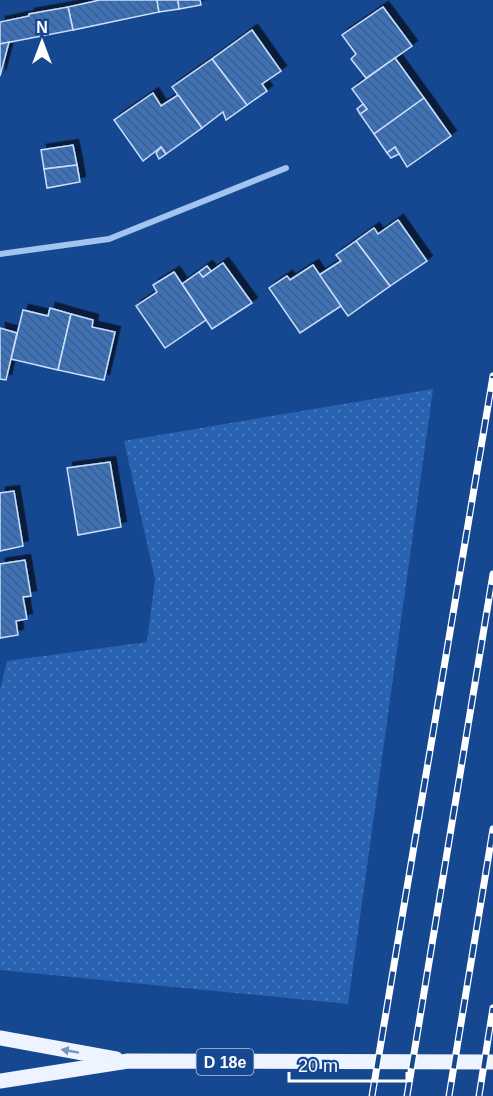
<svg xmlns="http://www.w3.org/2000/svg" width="493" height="1096" font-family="Helvetica,sans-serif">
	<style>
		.grass { fill: url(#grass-dots) }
		.building { fill: url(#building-back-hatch); stroke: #cadffc; stroke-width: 1.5; filter: url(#shadow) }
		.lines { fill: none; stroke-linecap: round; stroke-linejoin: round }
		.street { stroke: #a3c4f1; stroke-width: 6 }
		.primary { stroke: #edf3ff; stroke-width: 15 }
		.rail-casing { stroke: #fff; stroke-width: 7 }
		.rail { stroke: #164891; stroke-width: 4.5; stroke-dasharray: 14; stroke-linecap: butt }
		.oneway { fill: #7795c2 }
		.labels { text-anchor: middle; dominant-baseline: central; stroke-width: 5; stroke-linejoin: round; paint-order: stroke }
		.shield { fill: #164891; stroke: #b9c8de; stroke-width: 1.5 }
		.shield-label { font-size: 16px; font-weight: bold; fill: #fff }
	</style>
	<defs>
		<pattern id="grass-dots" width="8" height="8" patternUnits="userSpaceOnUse" patternTransform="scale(1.5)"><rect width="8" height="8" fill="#2862b0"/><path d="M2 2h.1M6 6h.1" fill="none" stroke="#487abc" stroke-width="1.8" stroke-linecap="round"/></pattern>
		<pattern id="building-back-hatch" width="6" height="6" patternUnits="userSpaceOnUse" patternTransform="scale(1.5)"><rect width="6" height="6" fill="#3e72b9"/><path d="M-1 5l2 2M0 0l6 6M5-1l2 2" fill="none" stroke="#465d7d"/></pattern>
		<filter id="shadow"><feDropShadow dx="5.5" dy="-5.5" stdDeviation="0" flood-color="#0009"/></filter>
	</defs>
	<rect width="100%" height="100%" fill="#164891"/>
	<polygon class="grass" points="433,389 348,1004 0,970 0,690 7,661 147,642 155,579 124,441"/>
	<g class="building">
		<polygon points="100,0 157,0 159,12 73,30 68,7"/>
		<polygon points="157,0 178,0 179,9 159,12"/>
		<polygon points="178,0 200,0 201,5 179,9"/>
		<polygon points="68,7 73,30 0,44 0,22 29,16 29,14"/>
		<polygon points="383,7 412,46 366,78 351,59 356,54 342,35"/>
		<polygon points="252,30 281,71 262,84 267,91 247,105 212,59"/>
		<polygon points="9,42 0,76 0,44"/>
		<polygon points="395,58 424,98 374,134 360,114 367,109 352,89"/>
		<polygon points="212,59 247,105 226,120 223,112 202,128 172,87"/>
		<polygon points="153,93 161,106 178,95 202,128 166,154 161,147 143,161 114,120"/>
		<polygon points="424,98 451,136 407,167 395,147 387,153 374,134"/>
		<polygon points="363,104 367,109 360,114 357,109"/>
		<polygon points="73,145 77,165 44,169 41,150"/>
		<polygon points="161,147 166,154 159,159 156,153"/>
		<polygon points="395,147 399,154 391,158 387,153"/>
		<polygon points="77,165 80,182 47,188 44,169"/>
		<polygon points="398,220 427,261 390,286 356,241 374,228 378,234"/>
		<polygon points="356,241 390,286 348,316 319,275 341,261 336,255"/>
		<polygon points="223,263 252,303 212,329 182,284 199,272 203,277"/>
		<polygon points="313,265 341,306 300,333 269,288 287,276 290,280"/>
		<polygon points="207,266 211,271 203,277 199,272"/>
		<polygon points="174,272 206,320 165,348 136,306 157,292 153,285"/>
		<polygon points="50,308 71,314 58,370 11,359 23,310 48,316"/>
		<polygon points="71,314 93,320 92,327 115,332 104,380 58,370"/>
		<polygon points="0,328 17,333 6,380 0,379"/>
		<polygon points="110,462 121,527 78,535 67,468"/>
		<polygon points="14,491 23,546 0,551 0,493"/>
		<polygon points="25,560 31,596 23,597 27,619 16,621 18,635 0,638 0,564"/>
	</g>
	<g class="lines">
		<polyline class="street" points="0,254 109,239 286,168"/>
		<g class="primary">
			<polyline points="0,1038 116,1059"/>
			<polyline points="0,1081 128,1061 493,1062"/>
		</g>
		<g class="rail-casing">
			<g id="rail">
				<polyline points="372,1096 493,376"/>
				<polyline points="407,1096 493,574"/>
				<polyline points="449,1096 493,829"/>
				<polyline points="479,1096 493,1008"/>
			</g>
		</g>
		<use href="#rail" class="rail"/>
	</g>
	<defs><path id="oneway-solid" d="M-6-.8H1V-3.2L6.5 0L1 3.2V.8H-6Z" transform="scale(1.5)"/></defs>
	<use class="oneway" href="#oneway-solid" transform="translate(70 1051) rotate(-170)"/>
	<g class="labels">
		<rect class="shield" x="196.5" y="1049" width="57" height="26" rx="4.5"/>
		<g class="shield-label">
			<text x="225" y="1062">D 18e</text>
		</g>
	</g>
	<g transform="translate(42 42)" stroke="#164891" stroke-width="4.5" paint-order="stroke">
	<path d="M0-4.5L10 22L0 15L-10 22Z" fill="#ffffff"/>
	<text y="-9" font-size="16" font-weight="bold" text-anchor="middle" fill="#ffffff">N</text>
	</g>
	<path d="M289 1072v9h118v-9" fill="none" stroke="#ffffff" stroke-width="3"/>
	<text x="298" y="1072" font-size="18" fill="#ffffff" stroke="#164891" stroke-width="4.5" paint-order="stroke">20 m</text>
</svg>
